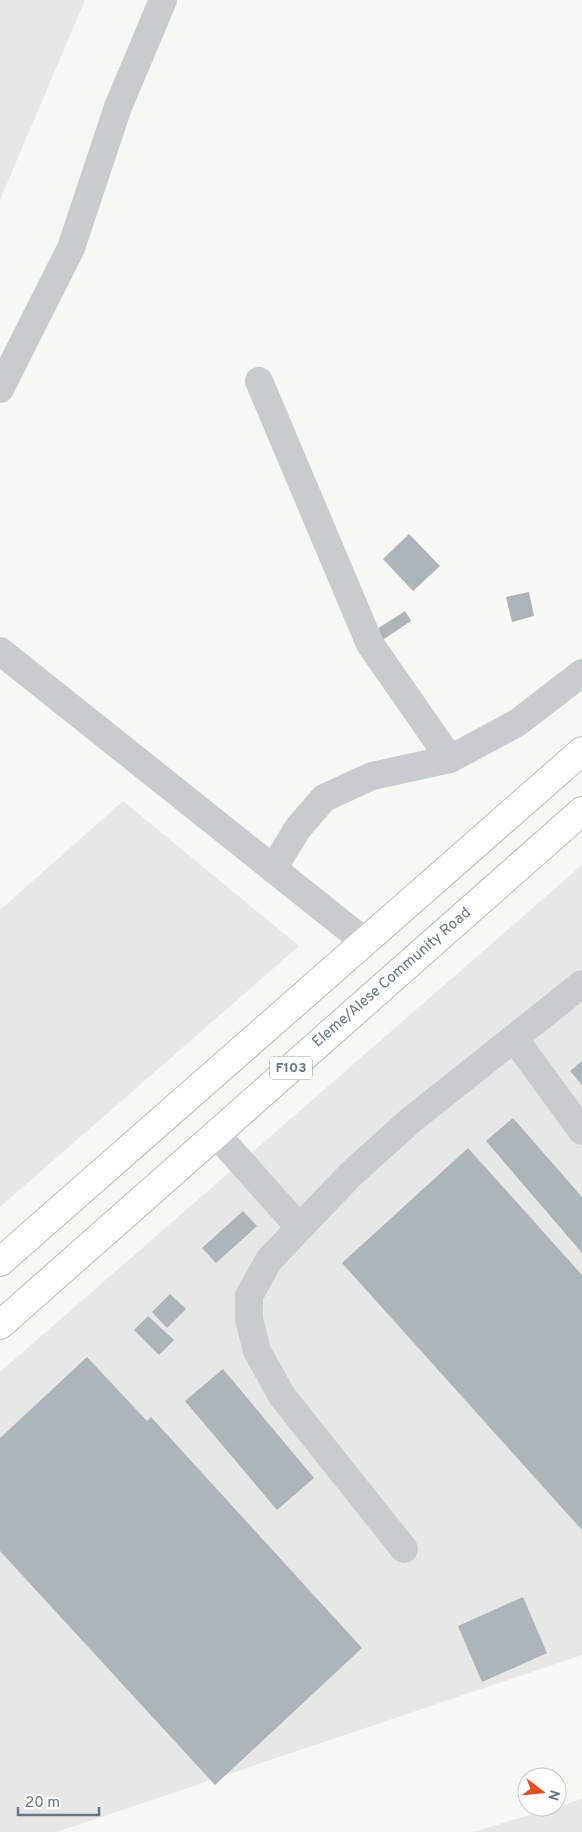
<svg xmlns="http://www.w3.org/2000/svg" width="582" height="1832" font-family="Overpass,sans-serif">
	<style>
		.built { fill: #e7e8e6 }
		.building { fill: #acb5ba }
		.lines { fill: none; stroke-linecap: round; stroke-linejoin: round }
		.major-casing { stroke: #b9bdc0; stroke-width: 30 }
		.minor { stroke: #c9cccf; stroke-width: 28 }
		.major { stroke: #fff; stroke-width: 28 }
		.labels { text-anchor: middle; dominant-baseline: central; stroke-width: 5; stroke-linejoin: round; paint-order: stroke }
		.shield { fill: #fff; stroke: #92a0aa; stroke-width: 1 }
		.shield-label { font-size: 14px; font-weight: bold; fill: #637786 }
		.street-label { font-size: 15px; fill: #637786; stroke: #fff }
	</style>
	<rect width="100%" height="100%" fill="#f7f7f3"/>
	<g class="built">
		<polygon points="0,0 85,0 0,200"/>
		<polygon points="123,801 299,946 0,1207 0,910"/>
		<polygon points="582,865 582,1655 57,1832 0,1832 0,1372"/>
		<polygon points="582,1799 582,1832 473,1832 557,1807"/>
	</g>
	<g class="building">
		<polygon points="409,534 440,566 413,591 383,559"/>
		<polygon points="529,592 534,616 512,622 506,597"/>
		<polygon points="405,611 411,621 378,643 371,633"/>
		<polygon points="582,1061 582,1085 570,1071"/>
		<polygon points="513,1118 582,1197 582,1253 486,1141"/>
		<polygon points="468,1148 582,1275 582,1530 342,1263"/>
		<polygon points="243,1211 257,1226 216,1263 202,1248"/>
		<polygon points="170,1294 186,1309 167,1328 152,1312"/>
		<polygon points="148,1316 174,1340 159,1355 134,1330"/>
		<polygon points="87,1357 147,1421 151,1417 362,1648 215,1785 0,1551 0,1438"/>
		<polygon points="223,1369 314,1478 277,1510 185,1401"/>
		<polygon points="523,1597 547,1653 482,1682 458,1626"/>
	</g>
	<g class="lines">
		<g class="major-casing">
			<g id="major">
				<polyline points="0,1262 582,751"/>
				<polyline points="0,1325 582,811"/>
			</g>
		</g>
		<g class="minor">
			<polyline points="259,381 370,644 450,759"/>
			<polyline points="0,389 71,248 118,107 163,0"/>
			<polyline points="0,651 365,942"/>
			<polyline points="273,869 298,828 324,798 372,776 450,759 517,723 582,673"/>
			<polyline points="514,1038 582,1131"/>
			<polyline points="216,1134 299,1227"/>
			<polyline points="404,1549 282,1396 257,1351 249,1319 249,1296 269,1260 350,1175 411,1120 582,984"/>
		</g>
		<use href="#major" class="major"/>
	</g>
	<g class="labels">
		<rect class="shield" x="270" y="1056.5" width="42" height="23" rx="4"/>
		<g class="shield-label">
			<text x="291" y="1068">F103</text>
		</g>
		<g class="street-label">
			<text transform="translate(392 978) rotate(-41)">Eleme/Alese Community Road</text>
		</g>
	</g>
	<g transform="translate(542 1792) rotate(106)"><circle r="24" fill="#ffffff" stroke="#c1c9cf"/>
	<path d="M0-4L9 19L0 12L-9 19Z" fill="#ef4c1a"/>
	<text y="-8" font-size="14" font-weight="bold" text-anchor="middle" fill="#637786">N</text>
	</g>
	<path d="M18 1807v8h81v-8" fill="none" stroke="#637786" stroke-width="2.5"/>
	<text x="25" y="1807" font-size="15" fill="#637786" stroke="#ffffff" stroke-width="4" paint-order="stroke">20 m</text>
</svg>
